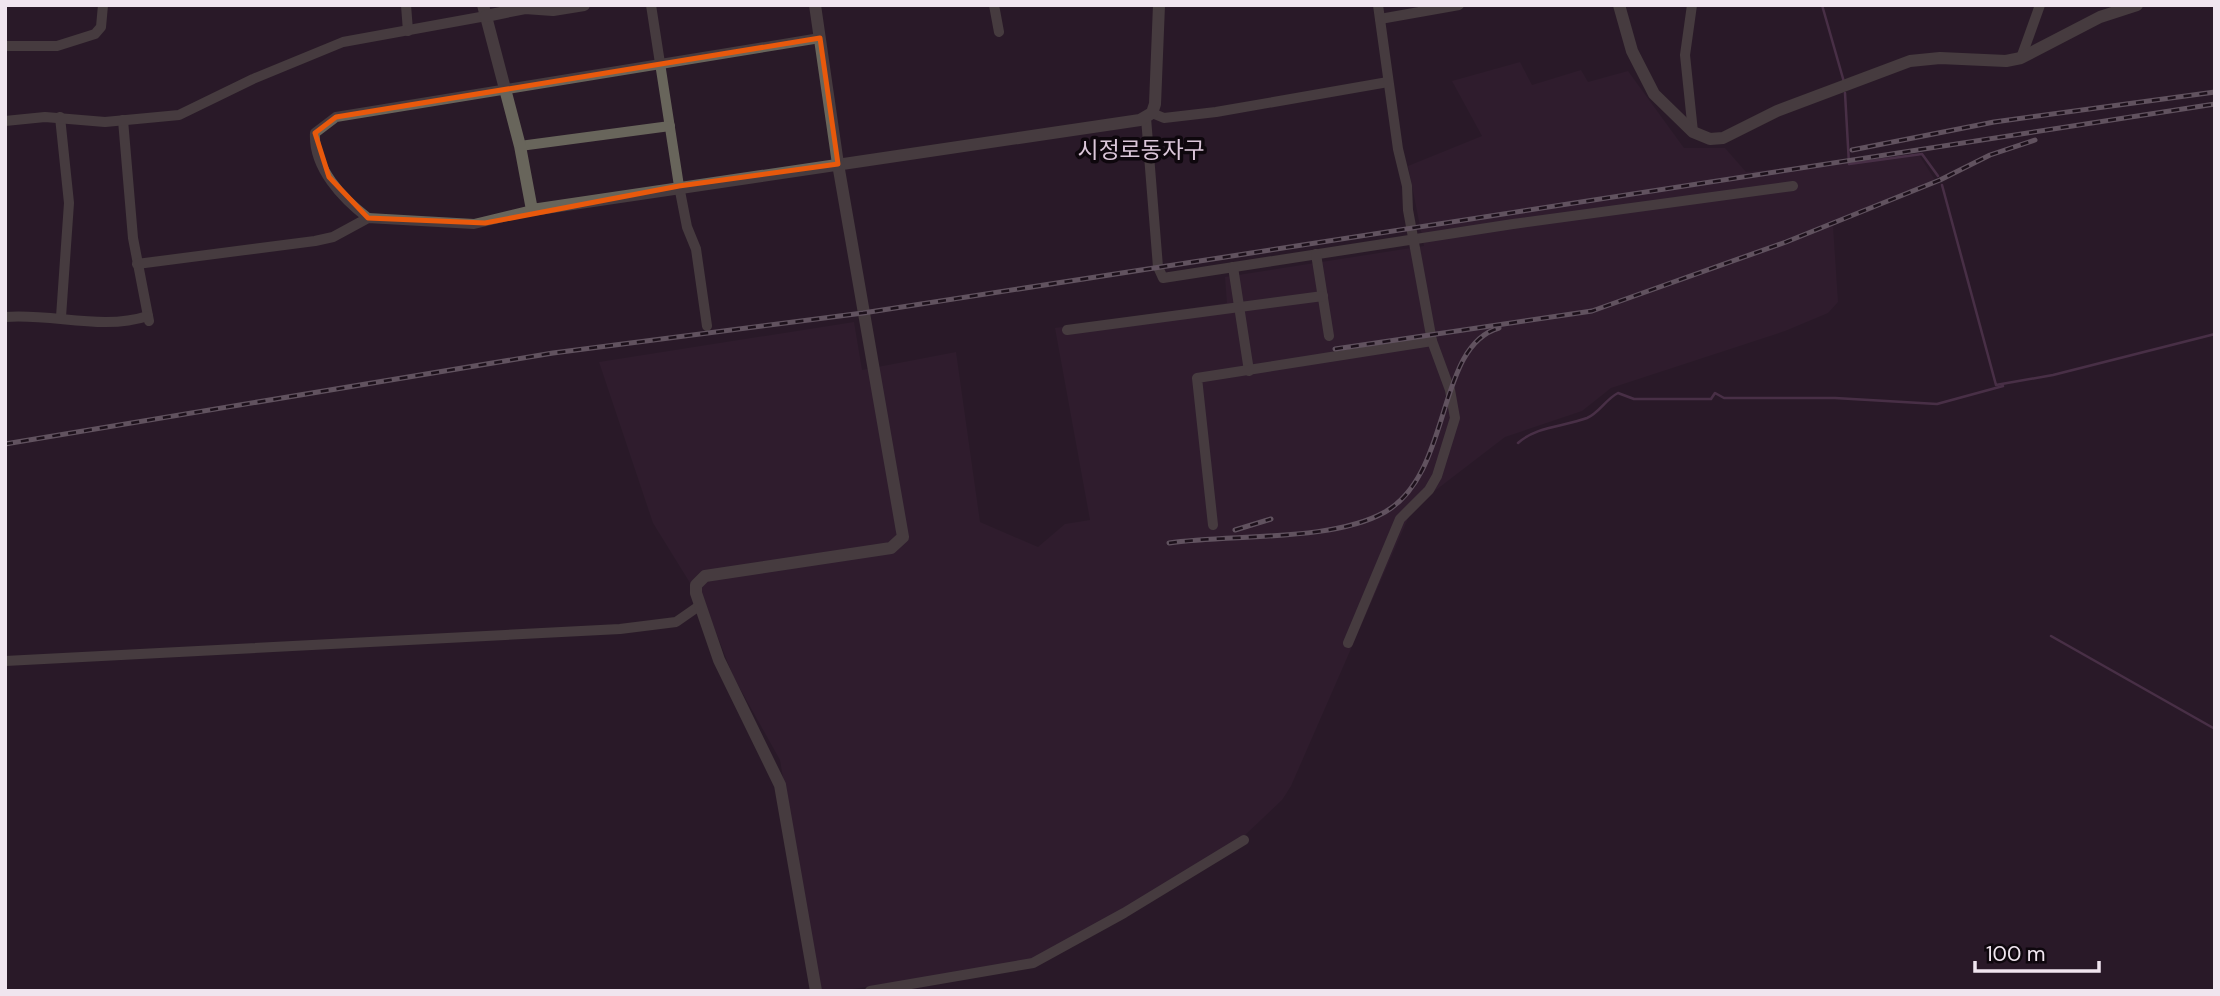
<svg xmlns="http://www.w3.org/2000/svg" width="2220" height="996" font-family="'DM Sans','Noto Sans KR',sans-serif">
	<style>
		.built { fill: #352034 }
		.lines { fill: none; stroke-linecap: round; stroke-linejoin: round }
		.stream { stroke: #6e4a6c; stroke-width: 2.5 }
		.minor { stroke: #68655b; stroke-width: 10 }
		.tertiary { stroke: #68655b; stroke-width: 12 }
		.rail-casing { stroke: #a498a3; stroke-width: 5 }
		.rail { stroke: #0e070d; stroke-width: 2.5; stroke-dasharray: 8; stroke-linecap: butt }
		.marked { fill: none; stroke: #e8590c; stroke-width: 5; stroke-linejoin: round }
		.labels { text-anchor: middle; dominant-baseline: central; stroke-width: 7; stroke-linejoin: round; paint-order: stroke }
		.quarter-label { font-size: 23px; fill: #dcc7da; stroke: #0e070d }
	</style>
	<rect width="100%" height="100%" fill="#291a28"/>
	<polygon class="built" points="1520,62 1532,85 1581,70 1588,82 1628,71 1684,148 1725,148 1746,172 1919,155 1935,180 1833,226 1838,302 1828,313 1785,331 1611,388 1582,411 1505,437 1432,493 1409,516 1291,786 1282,800 1245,835 1129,907 1023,963 840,991 819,991 780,760 733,676 708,612 653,523 599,362 854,322 862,370 956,352 980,522 1038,547 1065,524 1090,520 1055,328 1227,303 1225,277 1424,246 1408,166 1482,136 1452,81"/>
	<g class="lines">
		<g class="stream">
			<polyline points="1822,5 1844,82"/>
			<polyline points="1845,93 1849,164 1922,154 1938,176"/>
			<polyline points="1942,185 1996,385 2053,375 2215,334"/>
			<path d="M1518,443C1537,426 1563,427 1587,418C1599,413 1606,399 1618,393L1634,399H1711L1715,393L1724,398H1835L1937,404L2003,386"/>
			<polyline points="2051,636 2215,729"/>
		</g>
		<g class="minor">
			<polyline points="406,5 408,31"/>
			<polyline points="651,5 679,186 687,227 696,249 707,326"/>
			<polyline points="994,5 999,32"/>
			<polyline points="1692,5 1685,55 1693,132"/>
			<polyline points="1380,19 1459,5"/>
			<polyline points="5,46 57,46 95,34 101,27 103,5"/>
			<polyline points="2021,58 2040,5"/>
			<polyline points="1152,113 1164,118 1216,112 1388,82"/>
			<polyline points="60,117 69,203 61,317"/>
			<polyline points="1146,118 1158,267 1163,278 1513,224 1793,186"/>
			<polyline points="123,120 133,238 149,321"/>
			<polyline points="5,121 45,117 105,122 179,115 253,79 343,42 486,16"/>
			<polyline points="520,146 670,126"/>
			<path d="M368,218C343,199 313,168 315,133L336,117L820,38"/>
			<polyline points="1316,254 1329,336"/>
			<polyline points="137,264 315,241 333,237 368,218 474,224 532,210"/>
			<polyline points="1233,267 1249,371"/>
			<path d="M5,317C54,313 101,331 148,316"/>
			<polyline points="1067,330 1323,296"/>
			<polyline points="1213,525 1197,378 1432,341"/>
			<polyline points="1348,643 1400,519 1429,490 1437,476 1455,418 1450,390 1432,341 1408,210 1407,186 1398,149 1378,5"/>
			<polyline points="5,661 620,629 676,622 699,606"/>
			<polyline points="870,991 1033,963 1124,913 1244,840"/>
		</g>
		<g class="tertiary">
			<polyline points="483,5 520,146 532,210 1140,120 1152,113 1155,104 1159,5"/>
			<polyline points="815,5 838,164 903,537 891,548 705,576 696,585 696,593 719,660 780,785 816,991"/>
			<polyline points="1619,5 1632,51 1654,94 1693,132 1710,139 1723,138 1777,111 1910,61 1940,58 2006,61 2021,58 2100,17 2137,5"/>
			<polyline points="486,16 525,8 553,10 584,5"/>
		</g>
		<g class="rail-casing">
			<g id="rail">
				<polyline points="1852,150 1994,122 2215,92"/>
				<polyline points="1335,349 1592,311 1786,242 1940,180 1990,155 2035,140"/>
				<polyline points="5,444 553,353 863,313 2215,104"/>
				<polyline points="1235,530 1271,519"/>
				<path d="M1169,543C1232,534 1332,542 1385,512C1453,473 1435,346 1499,328"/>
			</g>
		</g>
		<use href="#rail" class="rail"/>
	</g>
	<path d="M0 0H2220V996H0ZM820,38L838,164L679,186L485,223L368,218L329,177L315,133L336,117Z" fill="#291a28" fill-opacity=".55" fill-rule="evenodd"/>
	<path class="marked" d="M820,38L838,164L679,186L485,223L368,218L329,177L315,133L336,117Z"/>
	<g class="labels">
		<g class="quarter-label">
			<text x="1141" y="150">시정로동자구</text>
		</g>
	</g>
	<rect width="2220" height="996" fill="none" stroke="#f0e5ef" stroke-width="14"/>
	<path d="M1975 961v10h124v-10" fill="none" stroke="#f0e5ef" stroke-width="3.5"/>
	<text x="1986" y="961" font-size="21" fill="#f0e5ef" stroke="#0e070d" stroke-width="5" paint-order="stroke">100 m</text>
</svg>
